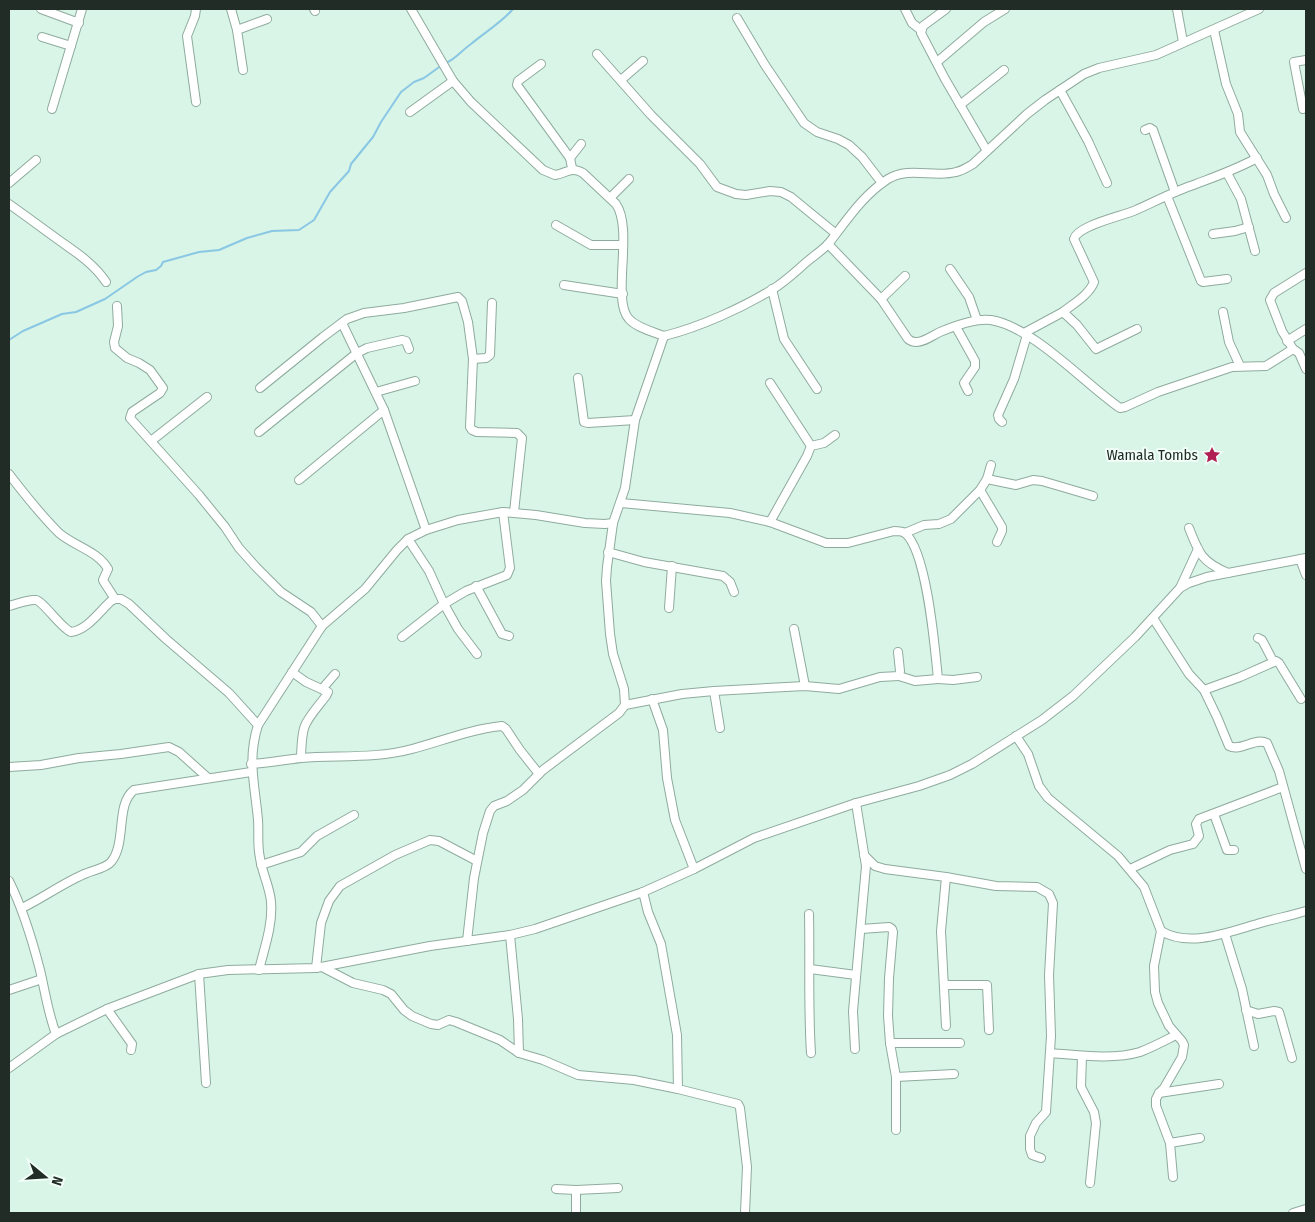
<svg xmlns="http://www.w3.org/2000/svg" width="1315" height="1222" font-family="'Fira Sans Condensed',sans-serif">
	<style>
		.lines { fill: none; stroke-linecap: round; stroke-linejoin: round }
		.stream { stroke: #8ac7e4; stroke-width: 2 }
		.minor-casing { stroke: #8fab9e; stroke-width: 10 }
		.minor { stroke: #fff; stroke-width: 8 }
		.labels { text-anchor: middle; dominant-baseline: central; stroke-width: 4; stroke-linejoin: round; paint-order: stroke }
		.poi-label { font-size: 15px; fill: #212c27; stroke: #f2fef8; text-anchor: end }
	</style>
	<rect width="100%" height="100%" fill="#d8f5e7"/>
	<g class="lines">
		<g class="stream">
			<path d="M446,63C456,59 462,50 471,44C485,32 501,23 513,9"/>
			<polyline points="9,340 23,331 62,314 76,312 105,299 137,277 146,272 156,270 161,266 163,262 199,252 219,250 247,238 272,231 299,230 314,220 330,192 349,171 351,164 373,137 381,122 401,92 414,82 424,78 442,65"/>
		</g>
		<g class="minor-casing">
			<g id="minor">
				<polyline points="41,9 79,23"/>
				<polyline points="196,9 195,16 187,36 196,102"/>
				<polyline points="231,9 237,30 243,70"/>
				<polyline points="314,9 315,11"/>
				<path d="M411,9L453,81L471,102L543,170L555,175C567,173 571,166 583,173L616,204C634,230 611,300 629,319C637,328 654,332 664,336"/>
				<polyline points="905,9 912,23 921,30"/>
				<polyline points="946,9 923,26 921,33 945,79 987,151"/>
				<polyline points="1177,9 1183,42"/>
				<polyline points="737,18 765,65 804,123 817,132 838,139 849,145 862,157 882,183"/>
				<polyline points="237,30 267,19"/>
				<polyline points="1214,30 1226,84 1238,114 1240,132 1267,175 1274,194 1286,218"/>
				<polyline points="42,37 71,46"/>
				<polyline points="597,54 651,115 700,164 717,187 736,194 746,195 770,191 781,192 791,197 835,233"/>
				<polyline points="937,62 984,22 1005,9"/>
				<polyline points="541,64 518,81 517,85 570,158 572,168"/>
				<polyline points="621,80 643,61"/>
				<polyline points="1060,90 1088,141 1107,183"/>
				<polyline points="960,105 1004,70"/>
				<polyline points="52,109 82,9"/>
				<polyline points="1303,109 1294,62 1306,60"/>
				<polyline points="410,112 453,81"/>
				<polyline points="1145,130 1150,128 1153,130 1175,192"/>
				<polyline points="570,158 581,144"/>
				<polyline points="1227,173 1241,199 1255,251"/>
				<polyline points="9,183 36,160"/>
				<polyline points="1167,196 1201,281 1203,282 1227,279"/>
				<polyline points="610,198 629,179"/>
				<path d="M9,204C26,216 42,228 60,241C77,253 94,264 106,282"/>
				<polyline points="556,225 591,245 622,245"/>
				<polyline points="1213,234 1235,231 1249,227"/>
				<path d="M828,244L881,299L908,339C911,341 912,342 915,342C923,343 933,335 940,332C954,326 976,318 991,320C1033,327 1084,383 1120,408L1125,407L1158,392L1232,367L1266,366L1293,349"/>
				<polyline points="950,269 969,297 977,320"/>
				<polyline points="1306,273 1274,293 1270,300 1282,331 1293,349 1299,353 1306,369"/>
				<polyline points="564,285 623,294"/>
				<polyline points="772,289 784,339 817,389"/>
				<polyline points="881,299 905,276"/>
				<polyline points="117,306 118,326 114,342 115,348 127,358 139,363 150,370 163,388 160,393 132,412 130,418 199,495 225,527 239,548 256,567 281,592 311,612 322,626"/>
				<path d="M1063,312C1073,304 1089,295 1094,282L1074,239C1078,225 1123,216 1136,210C1156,201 1175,191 1196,184C1217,176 1237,169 1257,158"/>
				<polyline points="1223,312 1229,342 1240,366"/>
				<polyline points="342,323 384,410 426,530"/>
				<polyline points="956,327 975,361 975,367 964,383 968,391"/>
				<polyline points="1024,333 1063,312 1077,325 1096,349 1137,329"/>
				<polyline points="1287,341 1306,329"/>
				<polyline points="473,359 486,358 490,355 492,303"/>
				<polyline points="578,378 584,422 588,423 635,420"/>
				<polyline points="260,388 323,337 347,319 364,313 404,308 458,297 462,301 468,322 473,359 470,427 472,430 477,432 517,433 522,438 514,512"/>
				<polyline points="376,392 415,381"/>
				<polyline points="1002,422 999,419 998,415 1014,379 1027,335"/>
				<polyline points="259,432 357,353 367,348 402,340 406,341 409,349"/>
				<polyline points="151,441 207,397"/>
				<polyline points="811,446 824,443 835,435"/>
				<path d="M9,474C25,495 41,515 59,533C74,546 98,551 108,569L103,580L104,582L115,599"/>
				<polyline points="987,479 1016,485 1033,480 1042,481 1093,496"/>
				<polyline points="299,480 384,410"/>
				<polyline points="980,490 1002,527 1002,531 997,542"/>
				<path d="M621,503L730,513L770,522L826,543H848L894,531C898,531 902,531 905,533C927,551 935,649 938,679L953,680L977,677"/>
				<polyline points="770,522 807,456 811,446 770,383"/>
				<path d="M1189,528C1199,554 1202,562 1228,573"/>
				<polyline points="905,533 924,525 939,524 951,519 980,490 987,479 991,465"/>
				<polyline points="408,539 429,571 444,604 458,629 477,654"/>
				<polyline points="608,552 644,562 723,576 730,582 734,592"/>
				<polyline points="1300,559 1306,575"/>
				<polyline points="476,586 502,634 509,636"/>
				<polyline points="1180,588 1198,549"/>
				<path d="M9,606C17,604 28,599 36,600C44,602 60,627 71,632C87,630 99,612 111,601L115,599H121L129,604L166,639L229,693L258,725"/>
				<polyline points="669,608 672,566"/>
				<path d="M1153,618L1189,674L1204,690L1217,717L1229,746C1241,752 1255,737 1267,743L1279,771L1306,869"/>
				<polyline points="794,629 805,686"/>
				<polyline points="402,637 444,604 466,591 507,575 510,568 503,512"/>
				<polyline points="1258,638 1262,640 1273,661"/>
				<path d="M292,672L306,682L328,692L326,696C304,724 302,722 301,758"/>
				<polyline points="899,676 915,681 938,679"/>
				<polyline points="322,689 335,674"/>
				<polyline points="1204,690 1240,677 1276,661 1279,663 1301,699"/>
				<polyline points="714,691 720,728"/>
				<polyline points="652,699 663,730 667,778 675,820 694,869"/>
				<polyline points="625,705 682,694 714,691 805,686 839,689 880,677 899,676 900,671 898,652"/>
				<polyline points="1016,736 1028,754 1039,786 1048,798 1118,856 1144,887 1161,931 1154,966 1155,992 1158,1003 1169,1026 1182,1041 1184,1045 1182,1057 1164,1088 1159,1093 1156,1099 1156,1106 1170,1143 1173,1177"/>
				<path d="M251,764C268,763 284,760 301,758C338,755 375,759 412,749C442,741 471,729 502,726L506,729L520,750L539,774"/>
				<polyline points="9,767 41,765 79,758 121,754 169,747 179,752 208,778"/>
				<polyline points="1214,814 1227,850 1234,850"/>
				<polyline points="864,855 875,866 885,869 946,877 941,931 946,1026"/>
				<polyline points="261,865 301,852 317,836 354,815"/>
				<polyline points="1130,869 1170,850 1193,844 1199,836 1196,824 1199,819 1283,787"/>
				<polyline points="946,877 996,886 1037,887 1049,894 1053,903 1049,975 1051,1036 1046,1112 1036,1123 1030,1136 1030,1149 1032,1155 1041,1158"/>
				<path d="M9,881C23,909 32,939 40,970C45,991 48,1013 56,1034"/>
				<polyline points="643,892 648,912 661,944 677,1035 678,1089"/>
				<path d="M22,908C43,898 66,881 87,873C94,870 106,868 111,862C127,843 115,805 134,790L251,772"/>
				<path d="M809,914C810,961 808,1007 811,1053"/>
				<polyline points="861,929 889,927 892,929 893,932 889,978 888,1016 890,1043 896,1077 896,1130"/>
				<path d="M1161,931C1190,948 1228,932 1257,924C1273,919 1290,916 1306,911"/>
				<polyline points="1225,934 1242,989 1254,1046"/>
				<polyline points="510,935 518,1019 519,1053"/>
				<path d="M467,941L474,878L483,833L490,811L494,806L507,801L523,790L543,770L619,713L625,705L624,689L613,654L610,634L606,581L607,567L613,523L625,488L635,420L664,336C700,327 742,308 773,289C786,281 797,270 809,260C815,255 824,249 829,243C847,220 863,195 888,179C909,166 934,178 956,172C962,171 968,167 973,164L1027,114L1045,100L1084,74L1099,68L1156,55L1259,9"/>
				<polyline points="322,967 353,983 383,990 391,994 404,1010 412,1016 431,1024 438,1025 449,1020 456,1022 500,1040 519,1053 543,1060 578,1075 634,1080 678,1089 738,1104 740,1108 747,1167 745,1213"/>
				<polyline points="316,968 321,923 329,901 340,886 395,855 430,840 439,841 477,861"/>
				<polyline points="810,969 856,975"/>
				<path d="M259,970C264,949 273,925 271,902C270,887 262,873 260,858C257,845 259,832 258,820C255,785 247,760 258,725L322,626L365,589L397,550L408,539L426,530L458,520L503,512L536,515L585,523L605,524L613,523"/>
				<polyline points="199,974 206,1083"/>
				<polyline points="944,985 987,985 989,1030"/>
				<polyline points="9,990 42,979"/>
				<polyline points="107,1009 132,1044 131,1050"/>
				<polyline points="1246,1010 1258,1014 1274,1011 1279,1012 1292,1058"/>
				<polyline points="890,1043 960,1043"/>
				<polyline points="855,1049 853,1011 866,866 856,803"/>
				<path d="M1050,1053C1077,1055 1114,1060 1140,1052C1153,1047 1164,1041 1176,1035"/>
				<polyline points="1082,1056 1081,1087 1094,1112 1096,1123 1090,1183"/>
				<polyline points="9,1068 56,1034 107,1009 199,974 228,970 316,968 430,946 510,935 535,929 643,892 694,869 754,838 856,803 919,786 950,775 972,764 1042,720 1073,696 1135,637 1180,588 1189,583 1207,577 1306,558"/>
				<polyline points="896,1077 954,1074"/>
				<polyline points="1159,1093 1219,1084"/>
				<polyline points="1170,1143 1200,1138"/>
				<polyline points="556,1189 576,1190 618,1188"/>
				<polyline points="576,1213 576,1190"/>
				<polyline points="1293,1213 1306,1209"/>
			</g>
		</g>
		<use href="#minor" class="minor"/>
	</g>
	<defs>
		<g id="sight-bare" transform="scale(1.35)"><path d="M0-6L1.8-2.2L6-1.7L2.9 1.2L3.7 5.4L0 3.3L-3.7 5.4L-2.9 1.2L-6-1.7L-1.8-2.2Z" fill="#b12052" stroke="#f2fef8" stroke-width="2.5" paint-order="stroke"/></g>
	</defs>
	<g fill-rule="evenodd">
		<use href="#sight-bare" x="1212" y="455"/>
	</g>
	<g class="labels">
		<g class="poi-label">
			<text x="1198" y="455">Wamala Tombs</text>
		</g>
	</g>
	<rect width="1315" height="1222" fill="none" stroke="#212c27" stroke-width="20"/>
	<g transform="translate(45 1177) rotate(108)" stroke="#f2fef8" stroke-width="4" paint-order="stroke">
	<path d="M0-4L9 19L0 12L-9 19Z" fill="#212c27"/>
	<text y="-8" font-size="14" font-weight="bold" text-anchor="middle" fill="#212c27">N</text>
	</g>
</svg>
